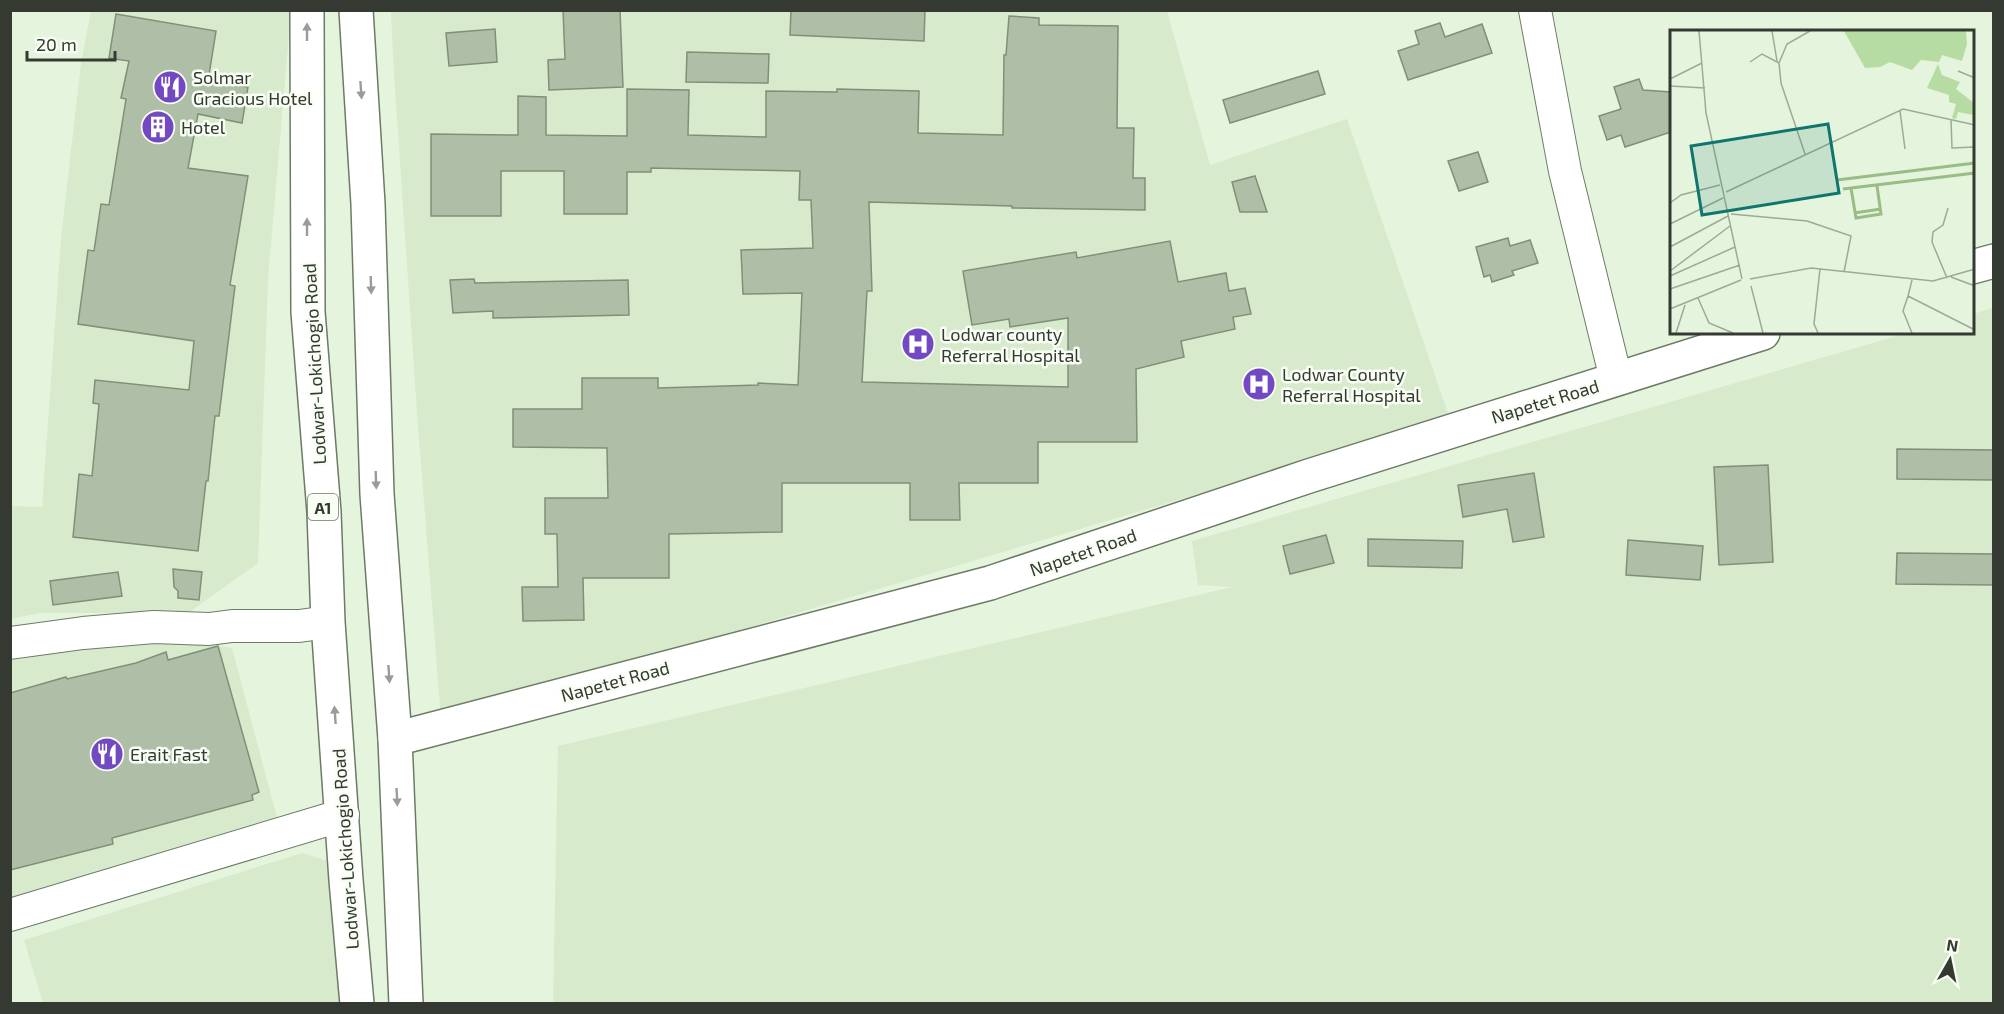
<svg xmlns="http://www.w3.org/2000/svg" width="2004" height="1014" font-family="'Exo 2',sans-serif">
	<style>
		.built { fill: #d7eacc }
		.building { fill: #afbea7; stroke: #818f79; stroke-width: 1.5 }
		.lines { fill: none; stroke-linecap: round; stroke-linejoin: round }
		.street-casing { stroke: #6d7b66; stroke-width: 34 }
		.secondary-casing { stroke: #6d7b66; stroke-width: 36 }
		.highway-casing { stroke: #6d7b66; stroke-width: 36 }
		.street { stroke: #fff; stroke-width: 32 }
		.secondary { stroke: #fff; stroke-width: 33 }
		.highway { stroke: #fff; stroke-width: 33 }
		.oneway { fill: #9a9c98 }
		.labels { text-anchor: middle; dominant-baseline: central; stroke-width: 5; stroke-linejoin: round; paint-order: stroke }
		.shield { fill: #f8fef4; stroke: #6f756c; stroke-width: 1.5 }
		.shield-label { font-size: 16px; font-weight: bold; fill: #343a31 }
		.poi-label { font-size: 18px; fill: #343a31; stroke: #f8fef4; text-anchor: start }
		.street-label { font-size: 18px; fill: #343a31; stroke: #f8fef4 }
		.inset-river { fill: none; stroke: #99bd84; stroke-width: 3 }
		.inset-road { fill: none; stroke: #9eaa98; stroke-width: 1.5 }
		.view { fill: #0f766e; fill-opacity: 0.15; stroke: #0f766e; stroke-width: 3 }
		.inset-edge { fill: none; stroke: #343a31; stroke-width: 3 }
	</style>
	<rect width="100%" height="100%" fill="#e5f4dc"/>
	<g class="built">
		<polygon points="91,11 291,11 268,279 258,563 188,613 39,613 11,619 11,506 42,507 61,239 81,63"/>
		<polygon points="391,11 1167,11 1210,165 1347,119 1450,419 441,719 417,413 393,58"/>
		<polygon points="1993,308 1993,1003 553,1004 558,746 1232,587 1198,585 1192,541 1907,333 1972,333 1973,314"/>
		<polygon points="125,641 181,641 232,648 279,825 11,904 11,661"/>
		<polygon points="302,853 332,862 345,1003 43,1003 24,940"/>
	</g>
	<g class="building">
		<polygon points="563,10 620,10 623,87 549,90 548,60 565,59"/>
		<polygon points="791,10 925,10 924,41 790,35"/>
		<polygon points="116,14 216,31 208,81 248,87 242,123 198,114 188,168 248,176 230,285 235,286 219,416 215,416 208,481 206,481 198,551 73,537 79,474 92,476 99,404 93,403 95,380 189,390 194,341 78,324 88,250 94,251 101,204 109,205 126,99 121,98 129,61 109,58"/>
		<polygon points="1009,16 1039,18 1039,25 1118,26 1117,128 1134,128 1133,178 1145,178 1145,210 1012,208 1012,206 869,202 872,291 867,291 862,382 1068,387 1068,318 1010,327 1009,319 972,325 963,271 1076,252 1077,258 1170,241 1178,282 1226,273 1229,291 1245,288 1251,314 1233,317 1235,329 1181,341 1184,357 1136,369 1137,442 1038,442 1038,483 959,483 960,520 910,520 910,483 782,483 782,532 669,534 669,578 583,578 584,620 523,621 522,587 558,587 557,534 545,534 545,498 608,498 607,448 513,447 513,409 582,409 582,378 658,378 658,388 758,385 758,383 798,385 802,293 743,294 741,250 813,248 811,200 799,200 800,171 651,168 651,172 627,172 627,214 564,214 564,171 501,171 501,216 431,216 431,134 518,135 518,96 546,97 546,135 627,136 627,89 689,90 688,135 766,137 766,91 837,92 837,89 919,91 918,133 1003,135 1004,55 1006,55"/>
		<polygon points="1440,23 1445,37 1482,24 1492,53 1408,80 1398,51 1419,44 1415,31"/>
		<polygon points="495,29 497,62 449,66 446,33"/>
		<polygon points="687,52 769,54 768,83 686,82"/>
		<polygon points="1318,71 1325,94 1230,123 1223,100"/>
		<polygon points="1639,79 1643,90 1671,92 1671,132 1625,147 1621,135 1607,140 1599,116 1621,109 1614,87"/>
		<polygon points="1478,152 1488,182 1459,191 1448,161"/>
		<polygon points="1255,176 1267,212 1240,212 1232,182"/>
		<polygon points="1508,238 1510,246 1530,240 1538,263 1512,271 1514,275 1492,282 1490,275 1484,277 1476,247"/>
		<polygon points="474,279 475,283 628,280 629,315 493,318 493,311 453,313 450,280"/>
		<polygon points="1897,449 1994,450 1994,480 1897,479"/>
		<polygon points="1768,465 1773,562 1719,565 1714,467"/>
		<polygon points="1534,473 1544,537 1513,542 1507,509 1463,517 1458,485"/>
		<polygon points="1326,535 1334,563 1290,574 1283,546"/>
		<polygon points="1368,539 1463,541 1462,568 1368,566"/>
		<polygon points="1628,540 1703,546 1700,580 1626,575"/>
		<polygon points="1897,553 1994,554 1994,585 1896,584"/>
		<polygon points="173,569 202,572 199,600 178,598 178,591 174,587"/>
		<polygon points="118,572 122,596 53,605 50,581"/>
		<polygon points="218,646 259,792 252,795 253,800 112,838 113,844 10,870 10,693 66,677 67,679 136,663 166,652 168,660"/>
	</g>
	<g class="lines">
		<g class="street-casing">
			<g id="street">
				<polyline points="1535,10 1565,171 1616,379"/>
				<polyline points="10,643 83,633 154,627 209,629 232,626 299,626 328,622"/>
				<polyline points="10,915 343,815"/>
			</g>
		</g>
		<g class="secondary-casing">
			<g id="secondary">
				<polyline points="1972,267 1994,261"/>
				<polyline points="395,739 990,583 1309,476 1763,333"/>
			</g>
		</g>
		<g class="highway-casing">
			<g id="highway">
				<polyline points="307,10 308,312 324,512 328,622 346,880 357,1004"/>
				<polyline points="356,10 368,204 377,494 395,739 406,1004"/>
			</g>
		</g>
		<use href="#street" class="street"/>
		<use href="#secondary" class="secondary"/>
		<use href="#highway" class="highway"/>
	</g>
	<defs><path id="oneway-solid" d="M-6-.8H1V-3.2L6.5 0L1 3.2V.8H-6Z" transform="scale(1.5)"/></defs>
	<g class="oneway">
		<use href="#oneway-solid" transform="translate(307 32) rotate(-90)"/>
		<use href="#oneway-solid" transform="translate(361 90) rotate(86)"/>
		<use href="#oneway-solid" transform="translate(307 227) rotate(-90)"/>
		<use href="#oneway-solid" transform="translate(371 285) rotate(88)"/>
		<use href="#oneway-solid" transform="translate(376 480) rotate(88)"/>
		<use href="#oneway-solid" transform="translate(389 674) rotate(86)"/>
		<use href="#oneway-solid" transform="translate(335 715) rotate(-94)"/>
		<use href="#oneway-solid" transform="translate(397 797) rotate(87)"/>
	</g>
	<defs>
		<g id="restaurant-disc" transform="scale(1.725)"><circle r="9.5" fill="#7249c2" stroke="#f8fef4"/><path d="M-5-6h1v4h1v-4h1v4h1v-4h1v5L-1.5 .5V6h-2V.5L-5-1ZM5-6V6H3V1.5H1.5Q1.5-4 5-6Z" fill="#fff"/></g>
		<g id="building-disc" transform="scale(1.725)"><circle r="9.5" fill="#7249c2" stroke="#f8fef4"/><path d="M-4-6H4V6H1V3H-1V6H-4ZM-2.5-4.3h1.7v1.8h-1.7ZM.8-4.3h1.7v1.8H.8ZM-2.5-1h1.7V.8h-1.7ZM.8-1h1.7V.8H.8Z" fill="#fff"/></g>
		<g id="hospital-disc" transform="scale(1.725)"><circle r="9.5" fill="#7249c2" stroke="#f8fef4"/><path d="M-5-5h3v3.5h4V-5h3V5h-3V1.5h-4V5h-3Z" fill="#fff"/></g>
	</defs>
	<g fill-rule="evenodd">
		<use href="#restaurant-disc" x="170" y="87"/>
		<use href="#building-disc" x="158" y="127"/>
		<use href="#hospital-disc" x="918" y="344"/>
		<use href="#hospital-disc" x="1259" y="384"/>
		<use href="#restaurant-disc" x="107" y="754"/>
	</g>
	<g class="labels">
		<rect class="shield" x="308" y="494" width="30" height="26" rx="4.5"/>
		<g class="shield-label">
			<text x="323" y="507">A1</text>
		</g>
		<g class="poi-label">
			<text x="193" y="77">Solmar<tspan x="193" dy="21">Gracious Hotel</tspan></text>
			<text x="181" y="127">Hotel</text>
			<text x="941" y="334">Lodwar county<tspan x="941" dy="21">Referral Hospital</tspan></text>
			<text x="1282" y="374">Lodwar County<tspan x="1282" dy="21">Referral Hospital</tspan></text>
			<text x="130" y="754">Erait Fast</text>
		</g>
		<g class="street-label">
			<text transform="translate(314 364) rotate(-93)">Lodwar-Lokichogio Road</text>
			<text transform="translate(1545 401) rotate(-17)">Napetet Road</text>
			<text transform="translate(1083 552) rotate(-19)">Napetet Road</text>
			<text transform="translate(615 681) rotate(-15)">Napetet Road</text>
			<text transform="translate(345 849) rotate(-94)">Lodwar-Lokichogio Road</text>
		</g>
	</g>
	<g transform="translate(1670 30)">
		<rect width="304" height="304" fill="#e5f4dc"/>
		<path d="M174,1H296L297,14L292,31L272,25L269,32L251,30L242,40L220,32L210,37L195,38ZM268,34L272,45L290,52L286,59L304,73V85L288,82L286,89L282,88L286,74L279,72V65L257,58Z" fill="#b7dca3"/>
		<path class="inset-river" d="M167,150L305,133M181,158L186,188L211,184L207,156M173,159L305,143M184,183L211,179"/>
		<path class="inset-road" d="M29,1L36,83L72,249M102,1L107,31M80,32L92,24L109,33M288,41L305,48M0,49L32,33M0,56L35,58M230,81L235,119M281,90L282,118L305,117M135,124L111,53L109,33L117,14L140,1M56,162L233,79L305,95M0,173L11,165L50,155M61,184L137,191L181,206L174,242M0,194L53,168M0,217L58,186M0,241L60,196M0,246L65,217M281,247L305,256M277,248L262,212L263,202L273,195L278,178M80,249L141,238L263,251L305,239M242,250L238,266L305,300M81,256L93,303M0,259L70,235M238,266L233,281L242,303M28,268L39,293L63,303M0,279L71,250M6,303L15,275M148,303L144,294L150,239"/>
		<path class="view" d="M158,94L169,163L32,185L21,116Z"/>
		<rect width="304" height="304" class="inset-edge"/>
	</g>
	<rect width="2004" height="1014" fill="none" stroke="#343a31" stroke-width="24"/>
	<g transform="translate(1950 960) rotate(9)" stroke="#f8fef4" stroke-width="4.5" paint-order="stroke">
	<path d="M0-4.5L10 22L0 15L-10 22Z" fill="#343a31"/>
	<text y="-9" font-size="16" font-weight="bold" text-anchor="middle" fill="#343a31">N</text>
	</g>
	<path d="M27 51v9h88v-9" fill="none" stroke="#343a31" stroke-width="3"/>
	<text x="36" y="51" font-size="18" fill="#343a31" stroke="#f8fef4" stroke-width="4.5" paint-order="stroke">20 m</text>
</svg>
